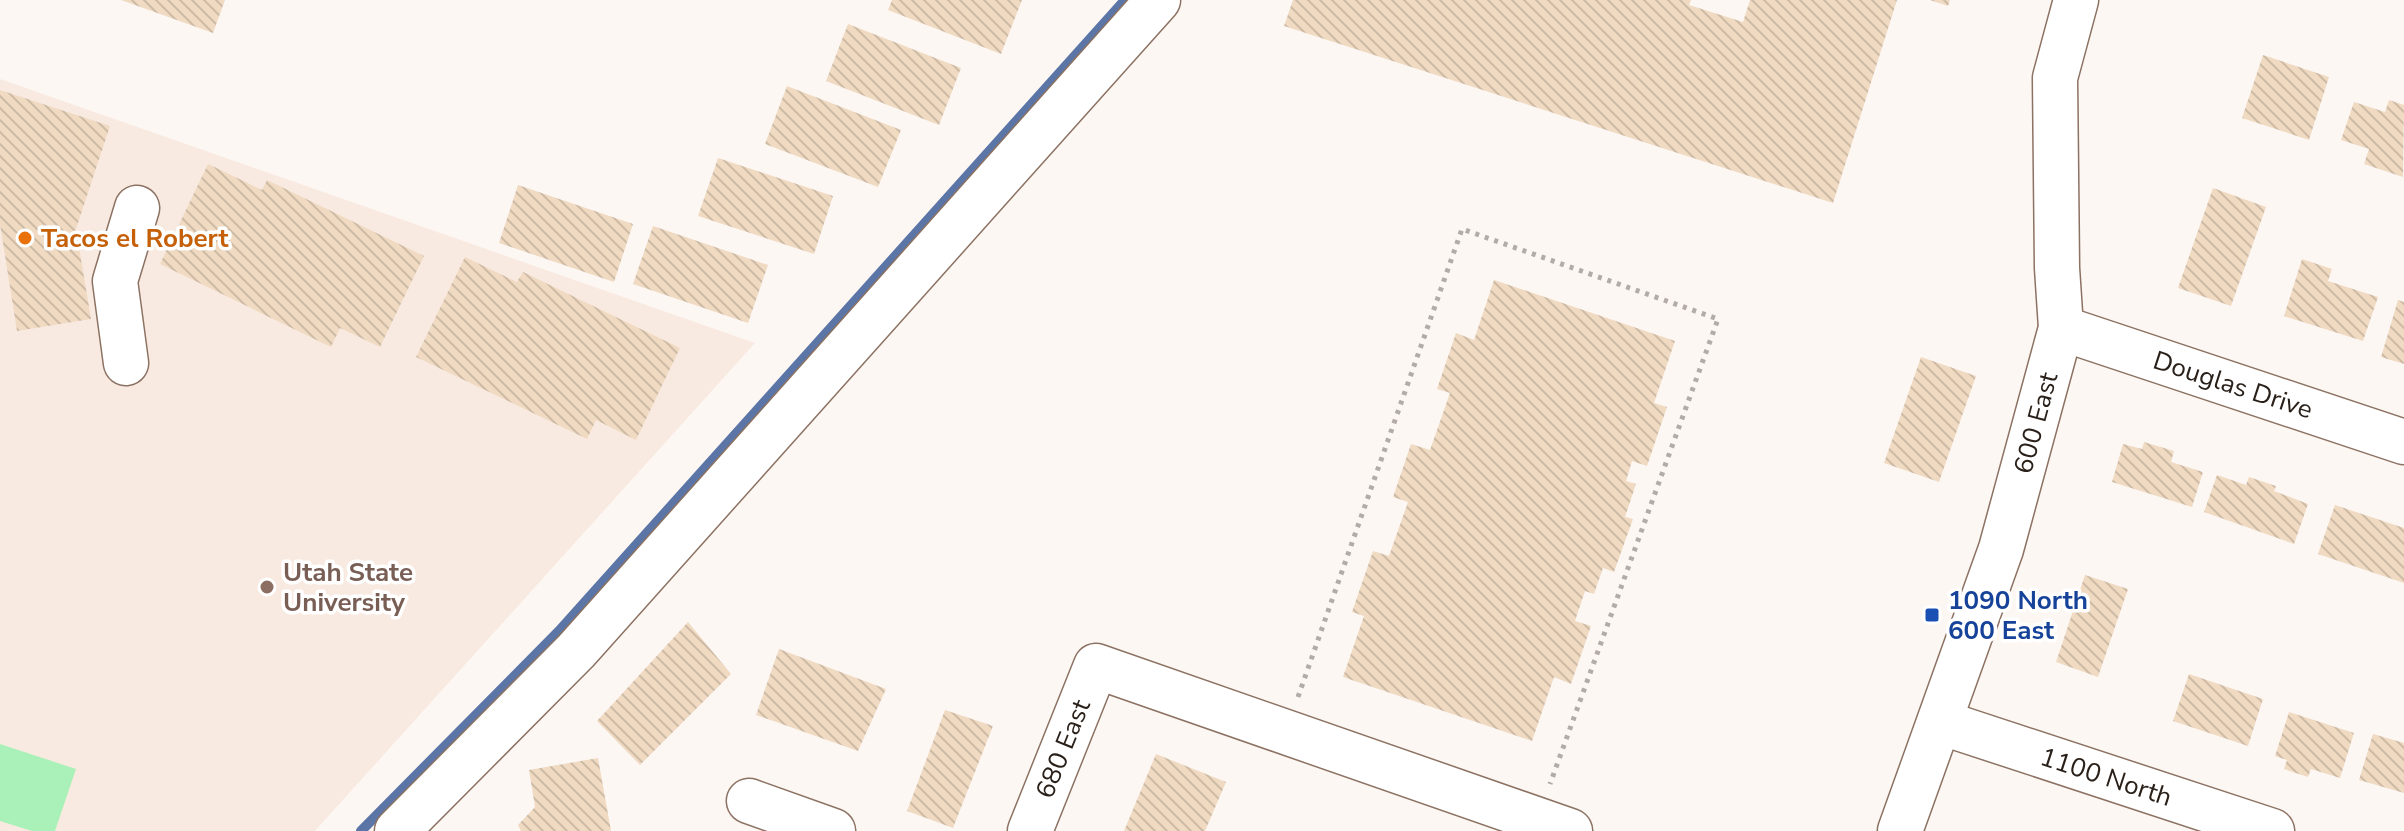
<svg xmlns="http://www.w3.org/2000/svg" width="2404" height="831" font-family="'Nunito Sans',sans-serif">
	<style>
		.built { fill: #f9eae1 }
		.green { fill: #a9f1b8 }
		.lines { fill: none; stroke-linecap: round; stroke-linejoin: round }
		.stream { stroke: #5b75a7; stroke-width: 10 }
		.building { fill: url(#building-back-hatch) }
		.minor-casing { stroke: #8c7263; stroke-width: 47 }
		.path { stroke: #b2aba6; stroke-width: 5; stroke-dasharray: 4 6; stroke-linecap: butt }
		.minor { stroke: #fff; stroke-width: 44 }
		.food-dot { fill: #e8710a; stroke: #fff; stroke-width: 3 }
		.education-dot { fill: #8d6e63; stroke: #fff; stroke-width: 3 }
		.transit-dot { fill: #1a4fb4; stroke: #fff; stroke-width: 3 }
		.labels { text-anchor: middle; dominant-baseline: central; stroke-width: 7; stroke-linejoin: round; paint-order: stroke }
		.food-label { font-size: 26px; font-weight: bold; fill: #c56008; stroke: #fff; text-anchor: start }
		.street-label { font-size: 26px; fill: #2a201a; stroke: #fff }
		.education-label { font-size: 26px; font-weight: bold; fill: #785e54; stroke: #fff; text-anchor: start }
		.transit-label { font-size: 26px; font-weight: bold; fill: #164399; stroke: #fff; text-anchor: start }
	</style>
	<defs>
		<pattern id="building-back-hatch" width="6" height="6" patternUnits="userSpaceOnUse" patternTransform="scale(2)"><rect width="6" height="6" fill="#f0dac2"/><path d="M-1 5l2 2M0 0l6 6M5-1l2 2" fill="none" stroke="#cebba6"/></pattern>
	</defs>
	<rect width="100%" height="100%" fill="#fdf7f3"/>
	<polygon class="built" points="0,79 755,343 315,831 0,831"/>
	<polygon class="green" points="0,744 76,769 55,831 32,831 0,821"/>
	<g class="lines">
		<polyline class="stream" points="361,831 559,631 1125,0"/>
	</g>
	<g class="building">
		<polygon points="121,0 225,0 213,33"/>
		<polygon points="892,0 1022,0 1001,54 888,10"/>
		<polygon points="1293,0 1691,0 1689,5 1743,22 1750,0 1897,0 1833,203 1284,26"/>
		<polygon points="1930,0 1950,0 1948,6"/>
		<polygon points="848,24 961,68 939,125 826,81"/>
		<polygon points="2263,55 2329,77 2309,140 2242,118"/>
		<polygon points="787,86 901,130 878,187 765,144"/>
		<polygon points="0,90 110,126 76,229 91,319 17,331 0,224"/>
		<polygon points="2389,100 2404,105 2403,177 2364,164 2369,149 2341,140 2354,102 2385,112"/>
		<polygon points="718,158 833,196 814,254 698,216"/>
		<polygon points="208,164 262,190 267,180 424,256 380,347 340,328 331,347 160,264"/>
		<polygon points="518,185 633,224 614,282 499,243"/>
		<polygon points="2213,188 2266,207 2231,306 2178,288"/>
		<polygon points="653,226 768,265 748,323 633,284"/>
		<polygon points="465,257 517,282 523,272 680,348 636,440 596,420 587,439 416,357"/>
		<polygon points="2302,259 2332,269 2328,281 2378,297 2363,341 2284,316"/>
		<polygon points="1494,280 1675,341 1654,403 1667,407 1647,466 1632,461 1626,481 1636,484 1625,517 1633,519 1614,572 1603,568 1594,594 1585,591 1575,621 1591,626 1571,684 1554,677 1532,741 1343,677 1364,616 1352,612 1373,551 1389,556 1408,502 1393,497 1411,444 1430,450 1450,393 1437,389 1456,333 1474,340"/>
		<polygon points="2398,300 2404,302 2404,364 2381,357"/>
		<polygon points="1921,357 1976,376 1939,482 1884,463"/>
		<polygon points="2144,442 2174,451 2171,462 2203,472 2192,507 2112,482 2123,444 2142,449"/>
		<polygon points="2217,475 2246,485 2249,477 2276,486 2274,491 2308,504 2294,544 2204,512"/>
		<polygon points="2335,505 2404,528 2404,583 2318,554"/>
		<polygon points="2085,575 2128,589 2098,677 2056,662"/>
		<polygon points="688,622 731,674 640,765 597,721"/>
		<polygon points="779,649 886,689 858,751 756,715"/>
		<polygon points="2189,674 2263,699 2248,746 2173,721"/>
		<polygon points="945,710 993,726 953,828 907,811"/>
		<polygon points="2289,712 2354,733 2340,778 2311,769 2308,777 2284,769 2287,760 2275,756"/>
		<polygon points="2373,734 2404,743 2404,793 2359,780"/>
		<polygon points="1156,754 1226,782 1205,831 1124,831"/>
		<polygon points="598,758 611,831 521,831 518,825 535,807 529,770"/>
	</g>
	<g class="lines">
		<g class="minor-casing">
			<g id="minor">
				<polyline points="2061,328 2404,442"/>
				<polyline points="126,363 115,281 137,208"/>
				<polyline points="1940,722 2272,831"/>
				<polyline points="749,801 833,831"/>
				<polyline points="397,831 576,651 1158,0"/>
				<polyline points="1030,831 1096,666 1570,831"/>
				<polyline points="1900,831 2001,549 2061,328 2057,268 2055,78 2076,0"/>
			</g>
		</g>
		<polyline class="path" points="1298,697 1462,229 1718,319 1550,784"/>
		<use href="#minor" class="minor"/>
	</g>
	<circle class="food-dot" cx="25" cy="238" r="8"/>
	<circle class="education-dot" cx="267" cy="587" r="8"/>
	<rect class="transit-dot" x="1924" y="607" width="16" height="16" rx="4"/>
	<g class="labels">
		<g class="food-label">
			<text x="41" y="238">Tacos el Robert</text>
		</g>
		<g class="street-label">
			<text transform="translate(2233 385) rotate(18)">Douglas Drive</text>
			<text transform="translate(2036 423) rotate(-75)">600 East</text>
			<text transform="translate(1063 749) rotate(-68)">680 East</text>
			<text transform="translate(2106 777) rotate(18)">1100 North</text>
		</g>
		<g class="education-label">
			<text x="283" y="572">Utah State<tspan x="283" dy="30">University</tspan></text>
		</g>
		<g class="transit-label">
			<text x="1948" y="600">1090 North<tspan x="1948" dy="30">600 East</tspan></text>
		</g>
	</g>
</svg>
